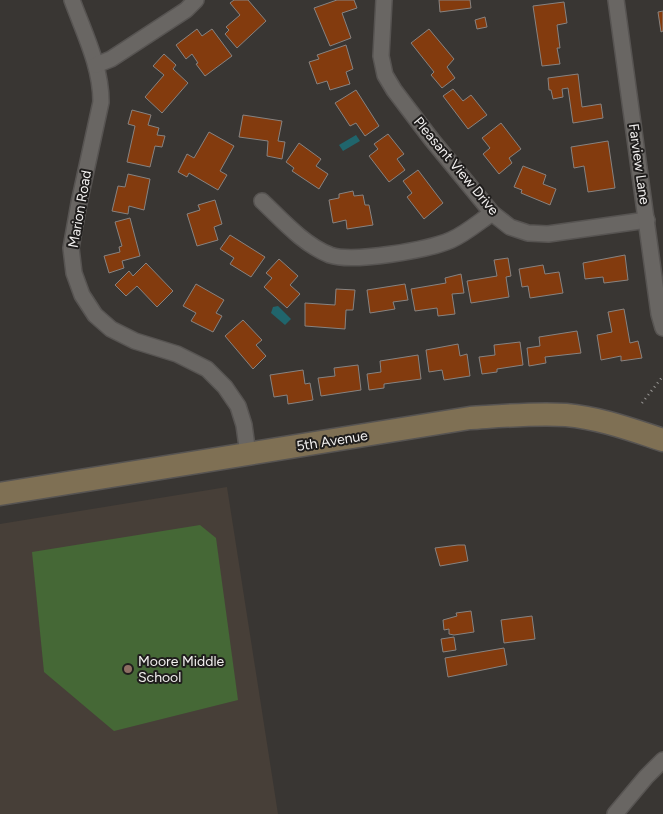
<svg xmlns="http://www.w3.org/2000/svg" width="663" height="814" font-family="Figtree,sans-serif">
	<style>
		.built { fill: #473f38 }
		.green { fill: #456836 }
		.water { fill: #20656c }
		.building { fill: #833b0e; stroke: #878381 }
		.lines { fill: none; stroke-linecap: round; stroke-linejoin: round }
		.minor-casing { stroke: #575452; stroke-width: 18 }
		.secondary-casing { stroke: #575452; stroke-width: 25 }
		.path { stroke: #9c9a98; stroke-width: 2.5; stroke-dasharray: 1 4; stroke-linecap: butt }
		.minor { stroke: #696663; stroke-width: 15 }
		.secondary { stroke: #7f7054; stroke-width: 22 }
		.education-dot { fill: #8d6e63; stroke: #1f1d1c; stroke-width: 2 }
		.labels { text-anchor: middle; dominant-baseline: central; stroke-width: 4; stroke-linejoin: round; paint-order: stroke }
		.street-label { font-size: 14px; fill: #f3f1f0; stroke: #1f1d1c }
		.poi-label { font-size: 14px; fill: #f3f1f0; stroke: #1f1d1c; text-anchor: start }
	</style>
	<rect width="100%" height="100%" fill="#393633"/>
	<polygon class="built" points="227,487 278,814 0,814 0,524"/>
	<polygon class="green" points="200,525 216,538 238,700 114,731 44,672 32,552"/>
	<g class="water">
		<polygon points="356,135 360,141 343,151 339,145"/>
		<polygon points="278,306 291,319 285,325 271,313 273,307"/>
	</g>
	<g class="building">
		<polygon points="234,0 248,0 266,21 237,48 225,34 229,30 226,27 240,15 230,3"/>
		<polygon points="337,0 354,0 357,8 342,13 351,38 330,46 314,8"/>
		<polygon points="439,0 470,0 471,8 440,12"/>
		<polygon points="564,2 567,23 557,25 560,48 557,48 560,64 542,66 533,6"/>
		<polygon points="663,11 663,31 661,32 658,12"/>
		<polygon points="485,17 487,27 477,29 475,20"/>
		<polygon points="197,29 202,36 212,29 232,56 205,76 196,64 198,63 192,54 186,59 176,45"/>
		<polygon points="429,29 454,59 447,67 455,78 442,88 431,75 434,72 411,43"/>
		<polygon points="346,45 353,69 346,72 350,84 330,90 327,81 317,84 309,62 319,59 317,55"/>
		<polygon points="164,54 176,65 173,69 188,83 162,113 145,97 164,75 153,66"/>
		<polygon points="578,74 582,107 601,104 603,118 573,123 568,88 562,89 563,97 553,99 551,90 549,90 548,78"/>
		<polygon points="453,89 463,101 471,95 487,115 468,129 443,96"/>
		<polygon points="356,90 379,126 365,136 356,123 350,126 335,103"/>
		<polygon points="132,110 151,115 148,125 159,128 157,135 165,136 162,147 155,146 150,167 127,162 135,126 128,124"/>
		<polygon points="243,115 282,121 278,141 285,142 282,159 267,156 268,141 239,137"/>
		<polygon points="501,123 521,149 509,158 512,163 499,174 483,154 490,148 482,138"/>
		<polygon points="209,132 234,146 220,171 227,175 218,190 189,173 187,177 178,172 187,154 194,158"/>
		<polygon points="388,134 404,154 397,159 405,170 389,182 369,156 378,149 374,144"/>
		<polygon points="608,141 615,188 588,192 584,166 574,168 571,147"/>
		<polygon points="299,143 321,159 316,166 328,174 319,189 292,171 294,168 286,162"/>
		<polygon points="523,166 546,175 543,184 556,189 550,205 521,193 522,190 514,187"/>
		<polygon points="418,170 443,203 424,219 407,197 412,193 403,181"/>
		<polygon points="128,174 150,179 144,210 129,206 128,214 112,211 118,186 125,187"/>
		<polygon points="353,191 354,196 363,195 365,205 369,205 373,225 347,229 346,220 333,223 329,200 339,198 339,194"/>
		<polygon points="215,200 222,224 214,227 218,240 197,246 187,214 200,210 198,205"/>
		<polygon points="130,218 140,256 122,261 124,268 109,273 104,256 120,252 119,247 122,246 115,222"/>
		<polygon points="230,235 265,257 251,277 230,264 234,258 220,249"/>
		<polygon points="625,255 628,280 604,283 603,277 585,279 583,263"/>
		<polygon points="508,258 511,276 506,277 509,297 471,303 467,281 497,276 494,260"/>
		<polygon points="279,259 298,276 290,285 300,294 287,308 264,287 272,278 266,273"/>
		<polygon points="146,263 173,291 157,307 137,286 126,296 115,285 129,271 133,276"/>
		<polygon points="543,265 545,274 559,272 563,293 530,298 528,286 522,287 519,269"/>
		<polygon points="461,274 464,293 452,294 455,314 438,316 437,308 415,311 411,289 446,283 445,278"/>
		<polygon points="196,284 224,300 216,313 222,316 213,332 191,321 196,313 183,306"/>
		<polygon points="405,284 408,300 393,302 395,309 370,313 367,290"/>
		<polygon points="336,289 355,290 353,310 346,310 345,329 305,326 305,303 335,305"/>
		<polygon points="624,309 630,343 638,341 642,358 621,361 621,356 601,360 597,335 612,332 608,312"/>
		<polygon points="243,320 262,340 256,345 266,356 253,369 225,336"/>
		<polygon points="577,331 581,353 545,357 546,363 529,366 527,348 540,346 539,337"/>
		<polygon points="520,342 523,365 497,369 497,372 482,374 479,357 495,355 494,345"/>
		<polygon points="458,344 460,356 467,354 470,376 444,380 442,370 429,372 426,350"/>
		<polygon points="418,355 421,379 384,384 384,388 369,390 367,374 381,372 380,361"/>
		<polygon points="358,365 361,390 321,396 318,378 335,376 334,368"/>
		<polygon points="303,370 305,384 310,383 313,400 288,404 287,395 274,397 270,375"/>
		<polygon points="458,545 465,545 468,561 440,566 435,548"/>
		<polygon points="471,611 474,632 454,635 449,634 449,629 444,630 443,620 457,616 456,613"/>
		<polygon points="532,616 535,639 504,643 501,620"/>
		<polygon points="454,637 456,650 443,652 441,639"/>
		<polygon points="504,648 507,665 448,677 445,658"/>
	</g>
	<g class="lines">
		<g class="minor-casing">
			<g id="minor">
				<path d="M72,0C84,33 101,66 101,102L79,203L71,248L74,273L82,295L95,315L111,329L135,341L177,354L207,369L225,387L238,406L244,425L248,454"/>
				<polyline points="384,0 381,56 385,75 394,90 432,140 492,213 510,227 528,233 548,234 647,220"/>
				<polyline points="616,0 659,314 663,328"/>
				<polyline points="96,65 111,59 186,10 196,0"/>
				<path d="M262,201C282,220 304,245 330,255C353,263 428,250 451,240C465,234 479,222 492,213"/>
				<polyline points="615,814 646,777 663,760"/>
			</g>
		</g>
		<g class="secondary-casing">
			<path id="secondary" d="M0,494L470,418C502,416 534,413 566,415C600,418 632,430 663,440"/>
		</g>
		<polyline class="path" points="642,403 663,376"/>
		<use href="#minor" class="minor"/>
		<use href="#secondary" class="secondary"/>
	</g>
	<circle class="education-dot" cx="128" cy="669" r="5"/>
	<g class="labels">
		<g class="street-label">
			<text transform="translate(639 164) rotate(82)">Farview Lane</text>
			<text transform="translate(456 166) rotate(50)">Pleasant View Drive</text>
			<text transform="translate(80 209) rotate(-80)">Marion Road</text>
			<text transform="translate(332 441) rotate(-9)">5th Avenue</text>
		</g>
		<g class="poi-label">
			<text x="138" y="661">Moore Middle<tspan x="138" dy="16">School</tspan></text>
		</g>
	</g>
</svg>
